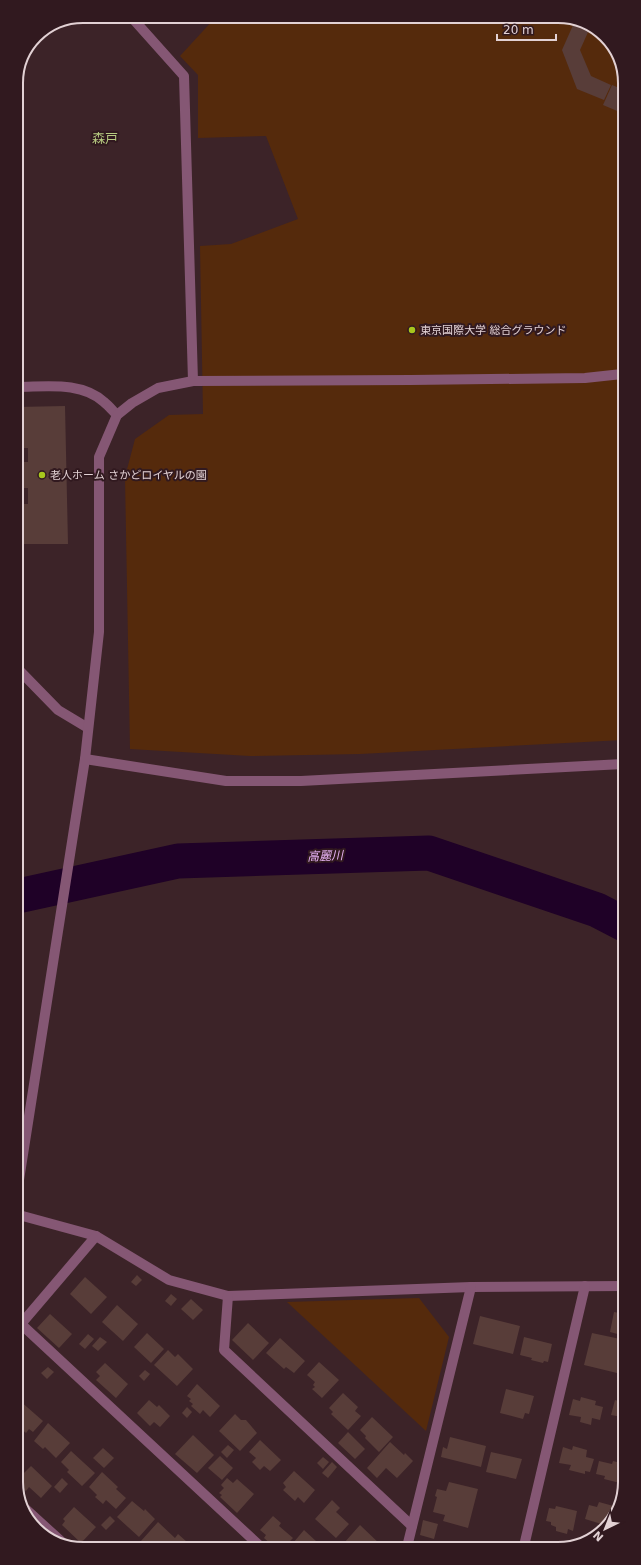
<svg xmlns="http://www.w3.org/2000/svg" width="641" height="1565" font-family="'DejaVu Sans','Noto Sans JP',sans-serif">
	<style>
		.green { fill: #552a0c }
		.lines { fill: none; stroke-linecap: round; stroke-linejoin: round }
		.river { stroke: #1f0127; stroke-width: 35 }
		.building { fill: #583d39 }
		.minor { stroke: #855774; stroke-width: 10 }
		.poi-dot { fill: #a8c71d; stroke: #31191f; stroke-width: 1.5 }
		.labels { text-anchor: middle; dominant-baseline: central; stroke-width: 4; stroke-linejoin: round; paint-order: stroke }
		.poi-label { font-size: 11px; fill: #e2d1d4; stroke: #31191f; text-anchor: start }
		.water-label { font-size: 12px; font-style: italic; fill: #e8b4f6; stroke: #31191f }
		.quarter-label { font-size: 13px; fill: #b7cb81; stroke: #31191f }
		.rim { fill: none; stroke: #e2d1d4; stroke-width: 2 }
	</style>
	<rect width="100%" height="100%" fill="#3c2328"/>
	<g class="green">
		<polygon points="563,16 599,30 622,61 623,740 360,754 250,756 130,749 125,477 135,439 169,415 203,414 200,246 231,244 298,219 266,136 198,138 198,75 180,56 214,19"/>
		<polygon points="419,1298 449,1337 426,1431 287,1302"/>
	</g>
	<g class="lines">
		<polyline class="river" points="18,896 178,861 429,853 597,910 624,924"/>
	</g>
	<g class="building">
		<polygon points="574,23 589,30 580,50 591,76 611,85 604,100 577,89 562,50"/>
		<polygon points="612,85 622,89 622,113 603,105"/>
		<polygon points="65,406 68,544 17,544 17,504 28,504 28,488 17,488 17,462 28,462 28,448 17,448 17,407"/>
		<polygon points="137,1275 142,1280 136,1286 131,1282"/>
		<polygon points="85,1277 107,1297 91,1314 70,1294"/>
		<polygon points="171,1294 177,1299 171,1306 165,1301"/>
		<polygon points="191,1299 203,1310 193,1320 181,1309"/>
		<polygon points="117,1305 138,1324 123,1341 102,1322"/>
		<polygon points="614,1312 625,1314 625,1336 610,1332"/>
		<polygon points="50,1314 72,1334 59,1348 37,1328"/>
		<polygon points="480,1316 520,1326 513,1354 473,1344"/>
		<polygon points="248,1323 269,1343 253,1360 232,1340"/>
		<polygon points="147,1333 164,1349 151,1363 134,1347"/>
		<polygon points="592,1333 625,1340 617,1373 584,1365"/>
		<polygon points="88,1334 94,1339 85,1349 79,1344"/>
		<polygon points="100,1337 107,1342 98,1351 92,1346"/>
		<polygon points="524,1337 552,1344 548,1362 544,1361 543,1363 531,1360 532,1358 520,1355"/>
		<polygon points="280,1338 305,1361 294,1373 286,1367 284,1369 266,1353"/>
		<polygon points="168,1350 175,1357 178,1354 193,1369 177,1386 154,1365"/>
		<polygon points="319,1362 339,1380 322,1398 312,1389 315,1387 313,1385 315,1382 307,1375"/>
		<polygon points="105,1363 128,1384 116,1398 96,1380 100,1376 96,1372"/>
		<polygon points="48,1367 54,1372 47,1379 41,1373"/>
		<polygon points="145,1370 150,1374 144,1381 139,1376"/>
		<polygon points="197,1384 220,1406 210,1417 203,1410 200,1414 191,1406 193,1404 189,1401 191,1399 187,1396"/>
		<polygon points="506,1389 534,1396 529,1414 525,1413 523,1419 500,1413"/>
		<polygon points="343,1393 358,1407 355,1411 361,1416 348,1430 331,1414 333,1412 329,1408"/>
		<polygon points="581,1397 596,1401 595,1405 603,1407 600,1420 592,1418 591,1425 580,1422 581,1417 569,1415 573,1399 580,1401"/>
		<polygon points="19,1400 43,1421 33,1432 29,1429 26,1433 19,1427"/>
		<polygon points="149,1400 157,1407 159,1405 170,1416 160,1427 154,1422 150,1426 137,1413"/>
		<polygon points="615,1400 625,1403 625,1421 622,1420 622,1417 611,1415"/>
		<polygon points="187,1407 192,1412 187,1418 182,1413"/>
		<polygon points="235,1414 241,1420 246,1420 257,1433 240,1451 219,1431"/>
		<polygon points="372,1417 393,1437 379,1452 365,1438 366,1436 360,1430"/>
		<polygon points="48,1423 70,1443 56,1458 45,1447 43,1449 34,1441"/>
		<polygon points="348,1432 365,1449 355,1459 338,1443"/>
		<polygon points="193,1435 214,1455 197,1473 175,1454"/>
		<polygon points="450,1437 486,1446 481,1467 441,1457 443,1447 447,1449"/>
		<polygon points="260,1440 281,1460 270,1471 264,1466 260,1470 252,1462 256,1458 249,1452"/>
		<polygon points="390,1442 404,1455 405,1453 413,1461 397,1478 386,1468 377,1478 367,1468"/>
		<polygon points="228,1445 234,1450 227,1458 221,1452"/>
		<polygon points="573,1446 587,1450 586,1457 594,1459 590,1472 585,1471 585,1474 569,1470 571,1465 559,1463 563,1447 572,1450"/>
		<polygon points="103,1448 114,1458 104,1468 93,1458"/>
		<polygon points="71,1451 95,1473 82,1486 67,1472 69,1470 61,1462"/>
		<polygon points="491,1452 522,1459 516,1479 486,1472"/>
		<polygon points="220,1456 233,1468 222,1480 208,1468"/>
		<polygon points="323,1457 329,1462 323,1469 317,1463"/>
		<polygon points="599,1461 612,1464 613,1461 625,1464 624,1484 604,1479 605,1476 596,1474"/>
		<polygon points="332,1462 337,1467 328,1478 322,1473"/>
		<polygon points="31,1466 52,1486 41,1498 29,1487 26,1491 19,1485 19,1473 21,1471 23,1474"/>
		<polygon points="294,1471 315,1490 304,1503 298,1497 295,1501 283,1490 286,1487 283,1483"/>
		<polygon points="102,1472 118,1487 116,1489 126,1498 116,1509 106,1500 103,1504 95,1497 97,1495 89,1487"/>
		<polygon points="62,1478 68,1484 60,1493 54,1487"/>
		<polygon points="227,1478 233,1483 237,1479 254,1494 237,1513 220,1497 222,1495 219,1493 224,1488 221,1485"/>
		<polygon points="449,1482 478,1489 468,1528 443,1521 445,1515 433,1512 437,1497 435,1496 437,1489 446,1491"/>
		<polygon points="332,1500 340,1508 336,1512 349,1524 336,1538 315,1519"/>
		<polygon points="132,1501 144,1511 145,1509 155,1519 139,1537 117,1517"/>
		<polygon points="599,1502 617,1507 611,1523 608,1526 585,1519 589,1505 597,1507"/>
		<polygon points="556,1506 577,1511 573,1531 568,1529 567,1534 556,1531 556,1527 551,1525 551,1522 546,1521 549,1508 555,1509"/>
		<polygon points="74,1507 96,1527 81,1543 62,1525 65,1521 63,1519"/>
		<polygon points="110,1516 115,1521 106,1530 101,1525"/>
		<polygon points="273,1516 281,1523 279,1526 293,1538 284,1547 279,1548 274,1543 272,1545 264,1538 266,1535 260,1530"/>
		<polygon points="423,1520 438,1524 434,1539 420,1535"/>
		<polygon points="158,1522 175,1538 178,1534 187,1542 182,1548 148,1548 141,1541"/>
		<polygon points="360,1525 383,1547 348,1547 344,1543"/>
		<polygon points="304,1530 317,1542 313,1547 298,1547 293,1543"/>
	</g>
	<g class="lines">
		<g class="minor">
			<polyline points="134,20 184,76 193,381"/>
			<path d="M17,387C46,387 81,381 104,402C109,406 113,411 117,415"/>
			<polyline points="18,669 58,710 88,728"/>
			<polyline points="85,759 226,781 301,781 623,764"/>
			<polyline points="19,1180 85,759 99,632 99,457 117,415 132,403 158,388 193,381 411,380 585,378 622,374"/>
			<polyline points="19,1215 96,1236 169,1280 228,1296 471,1287 625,1286"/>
			<polyline points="96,1236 21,1324 262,1548"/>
			<polyline points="228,1296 224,1350 412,1526"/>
			<polyline points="19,1503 63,1543"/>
			<polyline points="524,1546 585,1286"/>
			<polyline points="407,1547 471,1287"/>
		</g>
	</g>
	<g class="poi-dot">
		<circle cx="412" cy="330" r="4"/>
		<circle cx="42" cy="475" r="4"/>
	</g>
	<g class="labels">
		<g class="poi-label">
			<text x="420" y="330">東京国際大学 総合グラウンド</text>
			<text x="50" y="475">老人ホーム さかどロイヤルの園</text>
		</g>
		<g class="water-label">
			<text transform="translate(325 856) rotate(-2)">高麗川</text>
		</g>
		<g class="quarter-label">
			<text x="105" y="138">森戸</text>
		</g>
	</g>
	<path d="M0 0H641V1565H0ZM83 23H558A60 60 0 0 1 618 83V1482A60 60 0 0 1 558 1542H83A60 60 0 0 1 23 1482V83A60 60 0 0 1 83 23Z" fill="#31191f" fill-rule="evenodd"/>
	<path class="rim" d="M83 23H558A60 60 0 0 1 618 83V1482A60 60 0 0 1 558 1542H83A60 60 0 0 1 23 1482V83A60 60 0 0 1 83 23Z"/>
	<g transform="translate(605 1529) rotate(223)" stroke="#31191f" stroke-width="3" paint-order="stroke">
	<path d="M0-3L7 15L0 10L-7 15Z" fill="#e2d1d4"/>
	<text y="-6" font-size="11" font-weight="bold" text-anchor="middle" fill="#e2d1d4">N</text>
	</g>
	<path d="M497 34v6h59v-6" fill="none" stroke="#e2d1d4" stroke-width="2"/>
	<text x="503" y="34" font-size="12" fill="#e2d1d4" stroke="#31191f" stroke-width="3" paint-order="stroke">20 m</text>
</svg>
